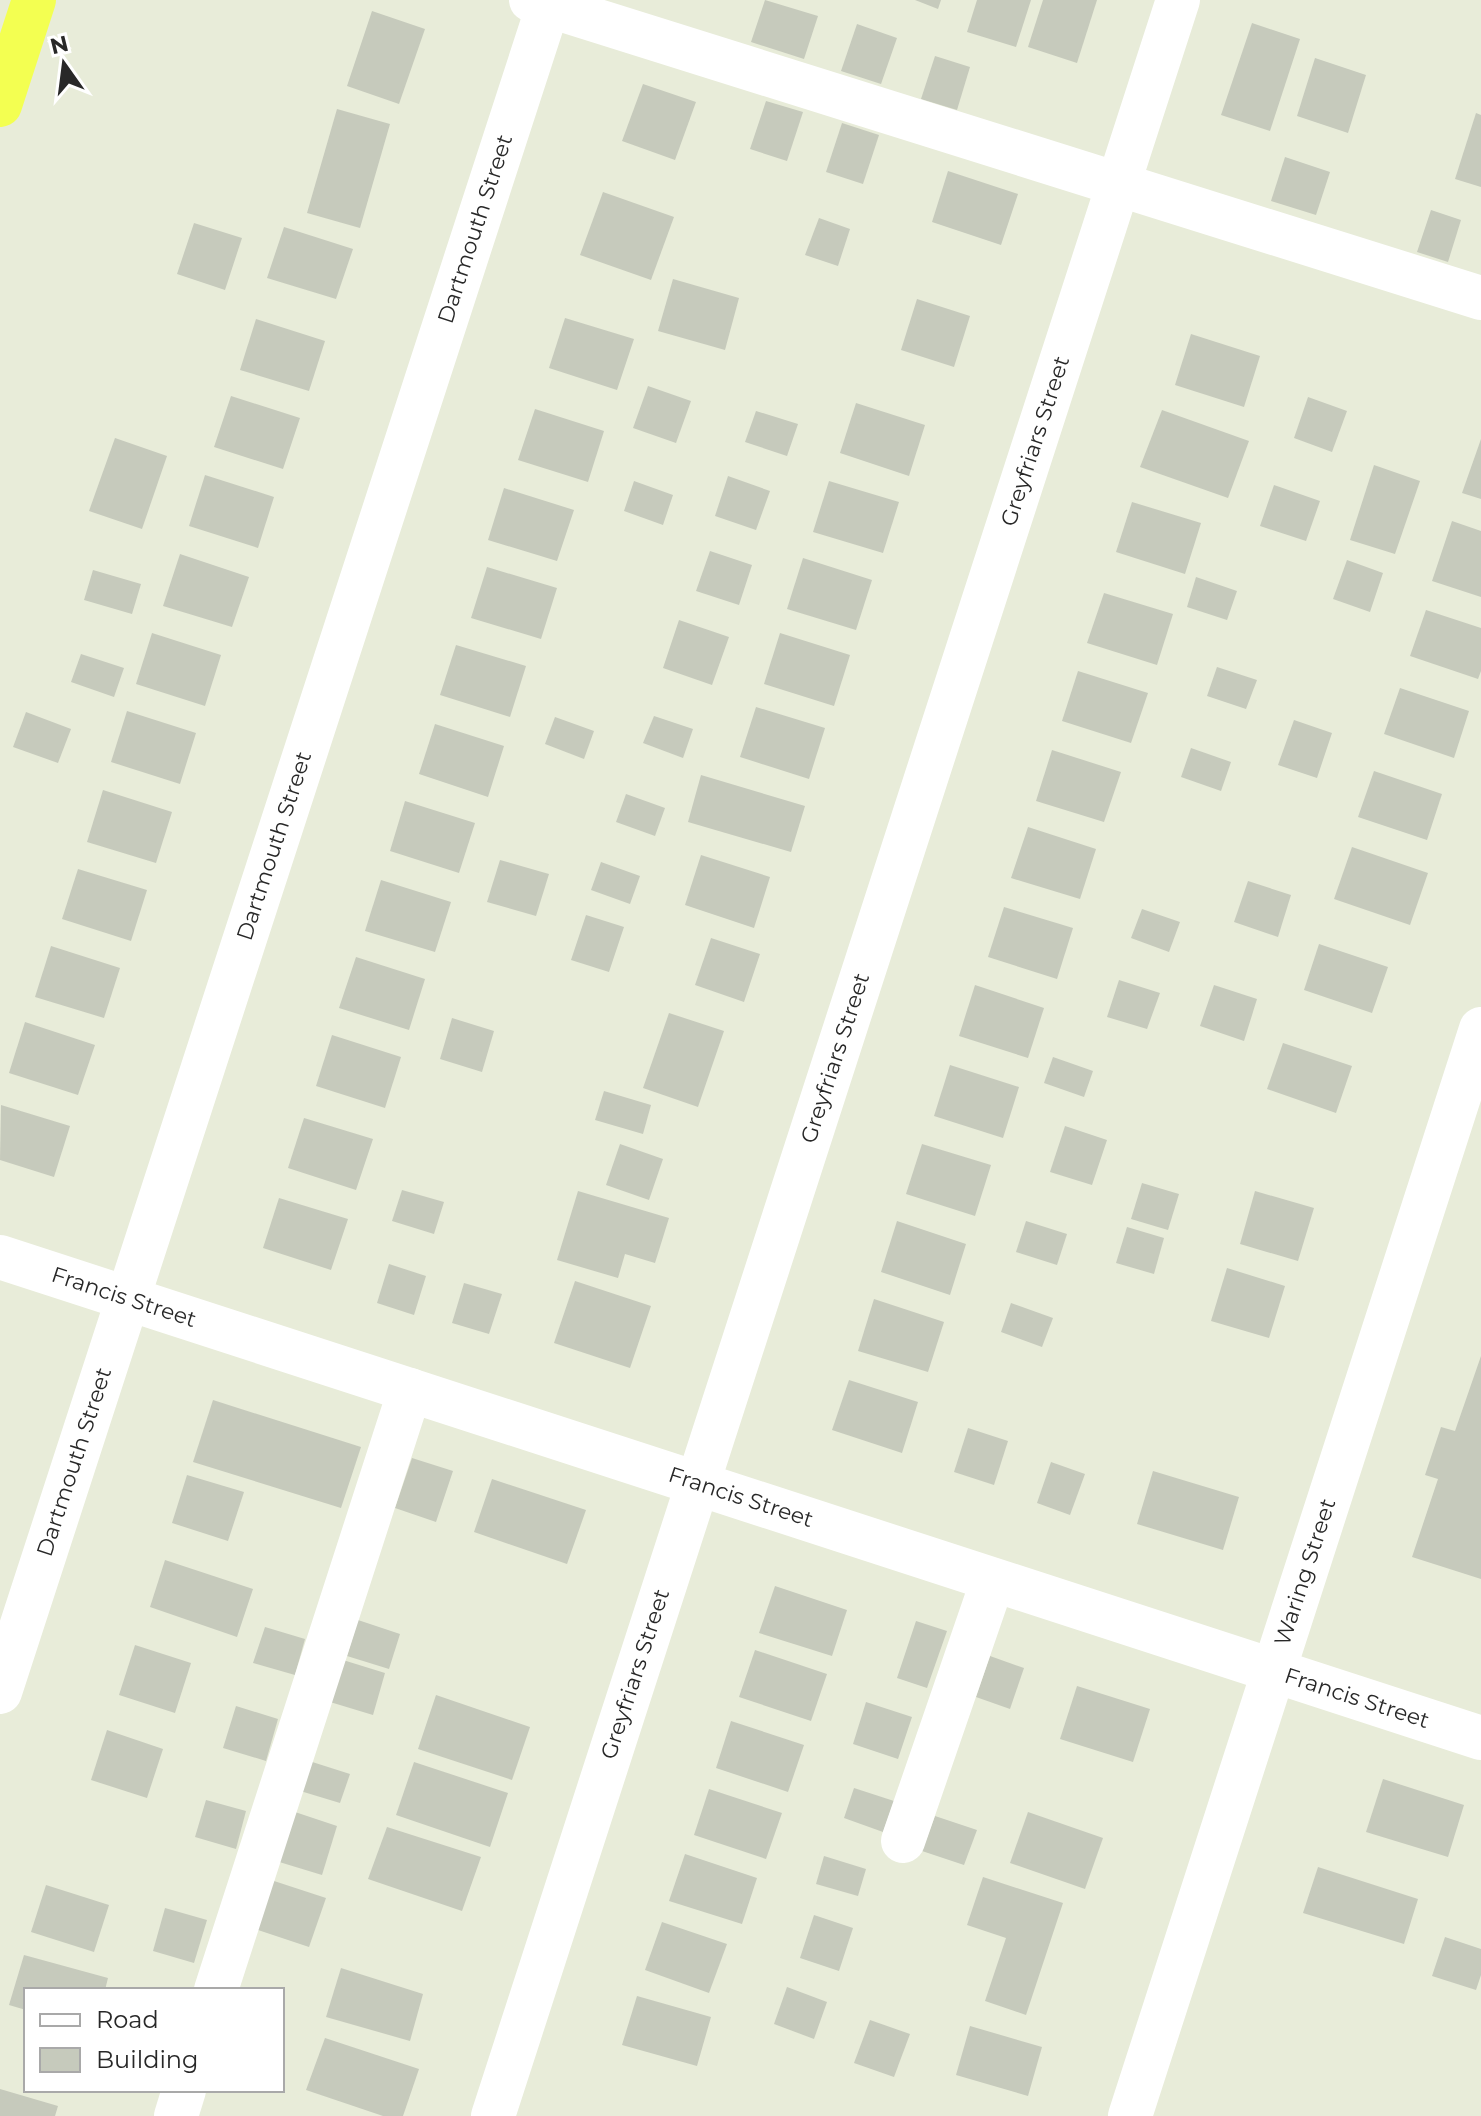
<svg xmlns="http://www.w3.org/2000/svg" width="1481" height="2116" font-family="Montserrat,sans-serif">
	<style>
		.building { fill: #c6cabc }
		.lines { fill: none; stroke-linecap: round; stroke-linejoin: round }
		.minor { stroke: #fff; stroke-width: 44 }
		.highway { stroke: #f3ff51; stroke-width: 44 }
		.labels { text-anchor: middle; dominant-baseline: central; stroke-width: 8; stroke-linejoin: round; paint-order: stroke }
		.street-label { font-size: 22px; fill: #282828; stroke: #fff }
	</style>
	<rect width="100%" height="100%" fill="#e8ecd9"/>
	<g class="building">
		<polygon points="765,0 818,16 804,59 751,42"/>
		<polygon points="915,0 941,0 938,9"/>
		<polygon points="977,0 1031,0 1016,47 967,32"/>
		<polygon points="1043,0 1097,0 1077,63 1028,47"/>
		<polygon points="372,11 425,29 399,104 347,86"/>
		<polygon points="1252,23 1300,39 1270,131 1221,115"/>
		<polygon points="857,24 897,38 881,84 841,71"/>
		<polygon points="935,56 970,67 957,110 921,99"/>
		<polygon points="1315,58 1366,75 1348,133 1297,116"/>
		<polygon points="643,84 696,102 675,160 622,141"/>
		<polygon points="766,101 803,112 787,161 750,149"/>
		<polygon points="337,109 390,124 360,228 307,213"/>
		<polygon points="1476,113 1481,115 1481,187 1455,179"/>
		<polygon points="842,123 879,135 863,184 826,172"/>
		<polygon points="1285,157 1330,172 1316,215 1271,201"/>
		<polygon points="948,171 1018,194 1001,245 932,222"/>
		<polygon points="603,192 674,217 651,280 580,255"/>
		<polygon points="1431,210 1461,220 1448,262 1417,252"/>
		<polygon points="819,218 850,229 838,266 805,255"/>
		<polygon points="194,223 242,238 225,290 177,274"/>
		<polygon points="284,227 353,249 336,299 267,278"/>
		<polygon points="673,279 739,298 725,350 658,331"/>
		<polygon points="917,299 970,316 954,367 901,350"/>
		<polygon points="565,318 634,339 617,390 549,368"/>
		<polygon points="256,319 325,341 309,391 240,370"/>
		<polygon points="1191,334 1260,356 1244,407 1175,385"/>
		<polygon points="648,386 691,401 676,443 633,428"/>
		<polygon points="231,396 300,418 283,469 214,447"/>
		<polygon points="1308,397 1347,411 1332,452 1294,438"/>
		<polygon points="856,403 925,425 909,476 840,453"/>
		<polygon points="535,409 604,431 588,482 518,460"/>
		<polygon points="1162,410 1249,441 1228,498 1140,467"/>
		<polygon points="756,411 798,424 787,456 745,442"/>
		<polygon points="115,438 167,456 142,529 89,511"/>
		<polygon points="1481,439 1481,499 1462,493"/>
		<polygon points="1374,465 1420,481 1395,554 1350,540"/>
		<polygon points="205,475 274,497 258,548 189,526"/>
		<polygon points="728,476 770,491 756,530 715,516"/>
		<polygon points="634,481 673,495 663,525 624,511"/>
		<polygon points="829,481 899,502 883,553 813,532"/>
		<polygon points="1274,485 1320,501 1306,541 1260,526"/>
		<polygon points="504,488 574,510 557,561 488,540"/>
		<polygon points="1132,502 1201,523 1185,574 1116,552"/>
		<polygon points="1452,521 1481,531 1481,597 1432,581"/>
		<polygon points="710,551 752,565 739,605 696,591"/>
		<polygon points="180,554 249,577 232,627 163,606"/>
		<polygon points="803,558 872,580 856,630 787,609"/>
		<polygon points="1347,560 1383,573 1370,612 1333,599"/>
		<polygon points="487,567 557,588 541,639 471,618"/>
		<polygon points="93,570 141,584 132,614 84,600"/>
		<polygon points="1196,577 1237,591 1227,620 1187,607"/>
		<polygon points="1104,593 1173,614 1157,665 1087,643"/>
		<polygon points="1426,610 1481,628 1481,671 1478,679 1410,656"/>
		<polygon points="679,620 729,637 712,685 663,668"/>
		<polygon points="152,633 221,655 205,706 136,684"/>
		<polygon points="780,633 850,655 834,706 764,684"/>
		<polygon points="456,645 526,666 510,717 440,695"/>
		<polygon points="81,654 124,668 114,697 71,682"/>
		<polygon points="1217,667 1257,680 1246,709 1207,696"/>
		<polygon points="1078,671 1148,693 1131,743 1062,721"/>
		<polygon points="1400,688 1469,711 1454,758 1384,734"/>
		<polygon points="756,707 825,728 809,779 740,757"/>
		<polygon points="127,711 196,733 180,784 111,762"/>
		<polygon points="26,712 71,729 58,763 13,747"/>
		<polygon points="654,716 693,729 683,758 643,743"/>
		<polygon points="555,717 594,731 584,759 545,744"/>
		<polygon points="1294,720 1332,733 1317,778 1278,765"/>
		<polygon points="435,724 504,746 488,797 419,774"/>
		<polygon points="1191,748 1231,762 1221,791 1181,777"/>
		<polygon points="1052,750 1121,772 1104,822 1036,801"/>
		<polygon points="1374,771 1442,794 1427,840 1358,817"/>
		<polygon points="701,775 805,806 791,852 688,822"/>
		<polygon points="103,790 172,812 156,863 87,842"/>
		<polygon points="626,794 665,808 655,836 616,822"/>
		<polygon points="405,801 475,823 459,873 390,851"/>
		<polygon points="1028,827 1096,849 1080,899 1011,878"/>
		<polygon points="1352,847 1428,873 1410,925 1334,899"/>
		<polygon points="701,855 770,877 754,928 685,905"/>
		<polygon points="500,860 549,874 536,916 487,902"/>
		<polygon points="601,862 640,876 630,904 591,890"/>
		<polygon points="78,869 147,890 131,941 62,919"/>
		<polygon points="381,880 451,902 435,952 365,931"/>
		<polygon points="1248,881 1291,895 1278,937 1234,922"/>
		<polygon points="1004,907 1073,928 1057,979 988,957"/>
		<polygon points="1142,909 1180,922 1169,952 1131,938"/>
		<polygon points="586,915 624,927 609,972 571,960"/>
		<polygon points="711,938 760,954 744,1002 695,985"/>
		<polygon points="1319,944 1388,967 1372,1013 1304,990"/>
		<polygon points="51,946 120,968 104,1018 35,997"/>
		<polygon points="356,957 425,979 409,1030 339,1008"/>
		<polygon points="1119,980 1160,993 1147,1029 1107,1017"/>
		<polygon points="975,985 1044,1008 1028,1058 959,1036"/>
		<polygon points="1214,985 1257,999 1244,1041 1200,1026"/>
		<polygon points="669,1013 724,1031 698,1107 643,1088"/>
		<polygon points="452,1018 494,1031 482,1072 440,1059"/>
		<polygon points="25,1022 95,1045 78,1095 9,1073"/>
		<polygon points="332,1035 401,1057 385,1108 316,1086"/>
		<polygon points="1283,1043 1352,1066 1336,1113 1267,1089"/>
		<polygon points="1053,1057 1093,1071 1084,1097 1044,1083"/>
		<polygon points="950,1065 1019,1087 1003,1138 934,1116"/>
		<polygon points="604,1091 651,1105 643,1134 595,1120"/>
		<polygon points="1,1105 70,1126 54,1177 0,1160"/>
		<polygon points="304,1118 373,1139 356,1190 288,1168"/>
		<polygon points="1065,1126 1107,1140 1092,1185 1050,1172"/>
		<polygon points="620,1144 663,1159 649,1200 606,1185"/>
		<polygon points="922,1144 991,1165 975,1216 906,1194"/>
		<polygon points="1142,1183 1179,1194 1168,1230 1131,1219"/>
		<polygon points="402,1190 444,1202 434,1234 392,1221"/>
		<polygon points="578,1191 669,1218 655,1263 625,1254 618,1278 557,1260"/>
		<polygon points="1255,1191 1314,1208 1298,1261 1240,1244"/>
		<polygon points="279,1198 348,1219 331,1270 263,1248"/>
		<polygon points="897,1221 966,1244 950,1295 881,1272"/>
		<polygon points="1026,1221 1067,1234 1057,1265 1016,1252"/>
		<polygon points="1127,1227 1164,1238 1154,1274 1116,1263"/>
		<polygon points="389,1264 426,1276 414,1315 377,1303"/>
		<polygon points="1227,1268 1285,1286 1269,1338 1211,1321"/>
		<polygon points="575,1281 651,1306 630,1368 554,1343"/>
		<polygon points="464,1283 502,1294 489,1334 452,1323"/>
		<polygon points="874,1299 944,1322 928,1372 858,1351"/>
		<polygon points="1011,1303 1053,1318 1042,1347 1001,1332"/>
		<polygon points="1481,1356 1481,1579 1412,1557 1438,1479 1425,1475 1441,1427 1455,1431"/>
		<polygon points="849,1380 918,1402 902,1453 832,1430"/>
		<polygon points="213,1400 361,1447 341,1508 193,1462"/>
		<polygon points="968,1428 1008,1441 994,1485 954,1472"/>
		<polygon points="412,1458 453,1471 436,1522 395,1508"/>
		<polygon points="1051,1462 1085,1474 1070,1515 1037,1503"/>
		<polygon points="1153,1471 1239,1497 1223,1550 1137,1524"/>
		<polygon points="187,1475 244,1492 228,1541 172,1523"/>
		<polygon points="492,1479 586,1510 567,1564 474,1532"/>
		<polygon points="165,1560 253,1589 237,1637 150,1607"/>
		<polygon points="775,1586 847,1610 832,1656 759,1633"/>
		<polygon points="358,1620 400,1634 389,1669 347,1656"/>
		<polygon points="916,1621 947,1631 927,1688 897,1678"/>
		<polygon points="265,1627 305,1639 295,1675 253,1663"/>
		<polygon points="135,1645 191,1663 175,1713 119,1695"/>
		<polygon points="755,1650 827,1674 811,1721 739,1697"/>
		<polygon points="990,1656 1024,1668 1010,1709 976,1697"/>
		<polygon points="343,1660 385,1673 373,1715 330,1702"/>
		<polygon points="1077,1686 1150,1709 1133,1762 1060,1739"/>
		<polygon points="436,1695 530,1727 512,1780 418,1749"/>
		<polygon points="866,1702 912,1717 898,1759 853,1744"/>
		<polygon points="236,1706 278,1719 266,1761 223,1748"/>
		<polygon points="731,1721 804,1745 788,1792 716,1768"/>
		<polygon points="107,1730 163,1749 147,1798 91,1780"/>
		<polygon points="306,1760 350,1774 340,1803 297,1790"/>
		<polygon points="414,1762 508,1793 490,1847 396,1815"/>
		<polygon points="1383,1779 1464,1805 1448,1857 1366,1832"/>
		<polygon points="854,1788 894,1801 883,1832 844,1818"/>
		<polygon points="709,1789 782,1813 766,1859 694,1835"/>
		<polygon points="206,1800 246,1811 236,1849 195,1837"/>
		<polygon points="292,1811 337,1826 322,1875 276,1861"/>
		<polygon points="1028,1812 1103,1838 1085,1889 1010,1863"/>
		<polygon points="935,1816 977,1830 964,1865 922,1851"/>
		<polygon points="387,1827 481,1857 462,1911 368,1879"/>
		<polygon points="685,1854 757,1878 742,1924 669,1901"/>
		<polygon points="824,1856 866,1869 858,1896 816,1884"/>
		<polygon points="1318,1867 1418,1899 1404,1944 1303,1913"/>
		<polygon points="983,1877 1063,1903 1026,2015 985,2001 1006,1938 967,1925"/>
		<polygon points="271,1880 326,1898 309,1947 255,1929"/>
		<polygon points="46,1885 109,1905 94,1952 31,1932"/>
		<polygon points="165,1908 207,1920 194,1963 153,1951"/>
		<polygon points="814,1915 853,1928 839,1971 800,1958"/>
		<polygon points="662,1922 727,1944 709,1993 645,1970"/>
		<polygon points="1445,1937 1481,1949 1481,1975 1476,1990 1432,1976"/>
		<polygon points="24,1955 108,1978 105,1990 26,1990 26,2010 9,2005"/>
		<polygon points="341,1968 423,1994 410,2041 326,2017"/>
		<polygon points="787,1987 827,2002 814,2039 774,2024"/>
		<polygon points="637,1996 711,2017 697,2066 622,2045"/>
		<polygon points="870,2020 910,2034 894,2077 854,2063"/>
		<polygon points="970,2026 1042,2047 1028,2096 956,2075"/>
		<polygon points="325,2038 419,2069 403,2116 383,2116 306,2090"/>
		<polygon points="0,2089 58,2106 55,2116 0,2116"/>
	</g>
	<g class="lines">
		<g class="minor">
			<polyline points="531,0 1481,298"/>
			<polyline points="0,1257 1481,1738"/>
			<polyline points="0,1692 550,0"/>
			<polyline points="903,1841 993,1580"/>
			<polyline points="216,1990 410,1390"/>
			<polyline points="176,2116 184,2090"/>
			<polyline points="493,2116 1178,0"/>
			<polyline points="1130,2116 1481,1029"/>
		</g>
		<polyline class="highway" points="0,105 34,0"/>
	</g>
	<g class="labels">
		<g class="street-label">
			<text transform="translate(475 229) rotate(-72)">Dartmouth Street</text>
			<text transform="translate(1035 441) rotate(-72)">Greyfriars Street</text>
			<text transform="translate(274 846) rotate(-72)">Dartmouth Street</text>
			<text transform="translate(835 1058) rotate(-72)">Greyfriars Street</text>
			<text transform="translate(124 1297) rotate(18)">Francis Street</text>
			<text transform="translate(74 1462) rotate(-72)">Dartmouth Street</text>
			<text transform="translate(741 1497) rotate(18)">Francis Street</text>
			<text transform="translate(1305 1572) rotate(-72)">Waring Street</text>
			<text transform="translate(635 1674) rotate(-72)">Greyfriars Street</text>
			<text transform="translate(1357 1698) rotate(18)">Francis Street</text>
		</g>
	</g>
	<rect x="24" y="1988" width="260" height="104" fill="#ffffff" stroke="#a9a9a9" stroke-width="2"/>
	<rect x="40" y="2014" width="40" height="12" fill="#ffffff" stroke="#a9a9a9" stroke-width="2"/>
	<text x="96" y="2028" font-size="24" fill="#282828">Road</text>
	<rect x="40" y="2048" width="40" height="24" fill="#c6cabc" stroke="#a9a9a9" stroke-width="2"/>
	<text x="96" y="2068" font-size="24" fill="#282828">Building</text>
	<g transform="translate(64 64) rotate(346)" stroke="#ffffff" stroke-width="6" paint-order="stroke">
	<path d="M0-6L14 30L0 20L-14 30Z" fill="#282828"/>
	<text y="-12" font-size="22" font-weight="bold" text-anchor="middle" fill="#282828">N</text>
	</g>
</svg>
